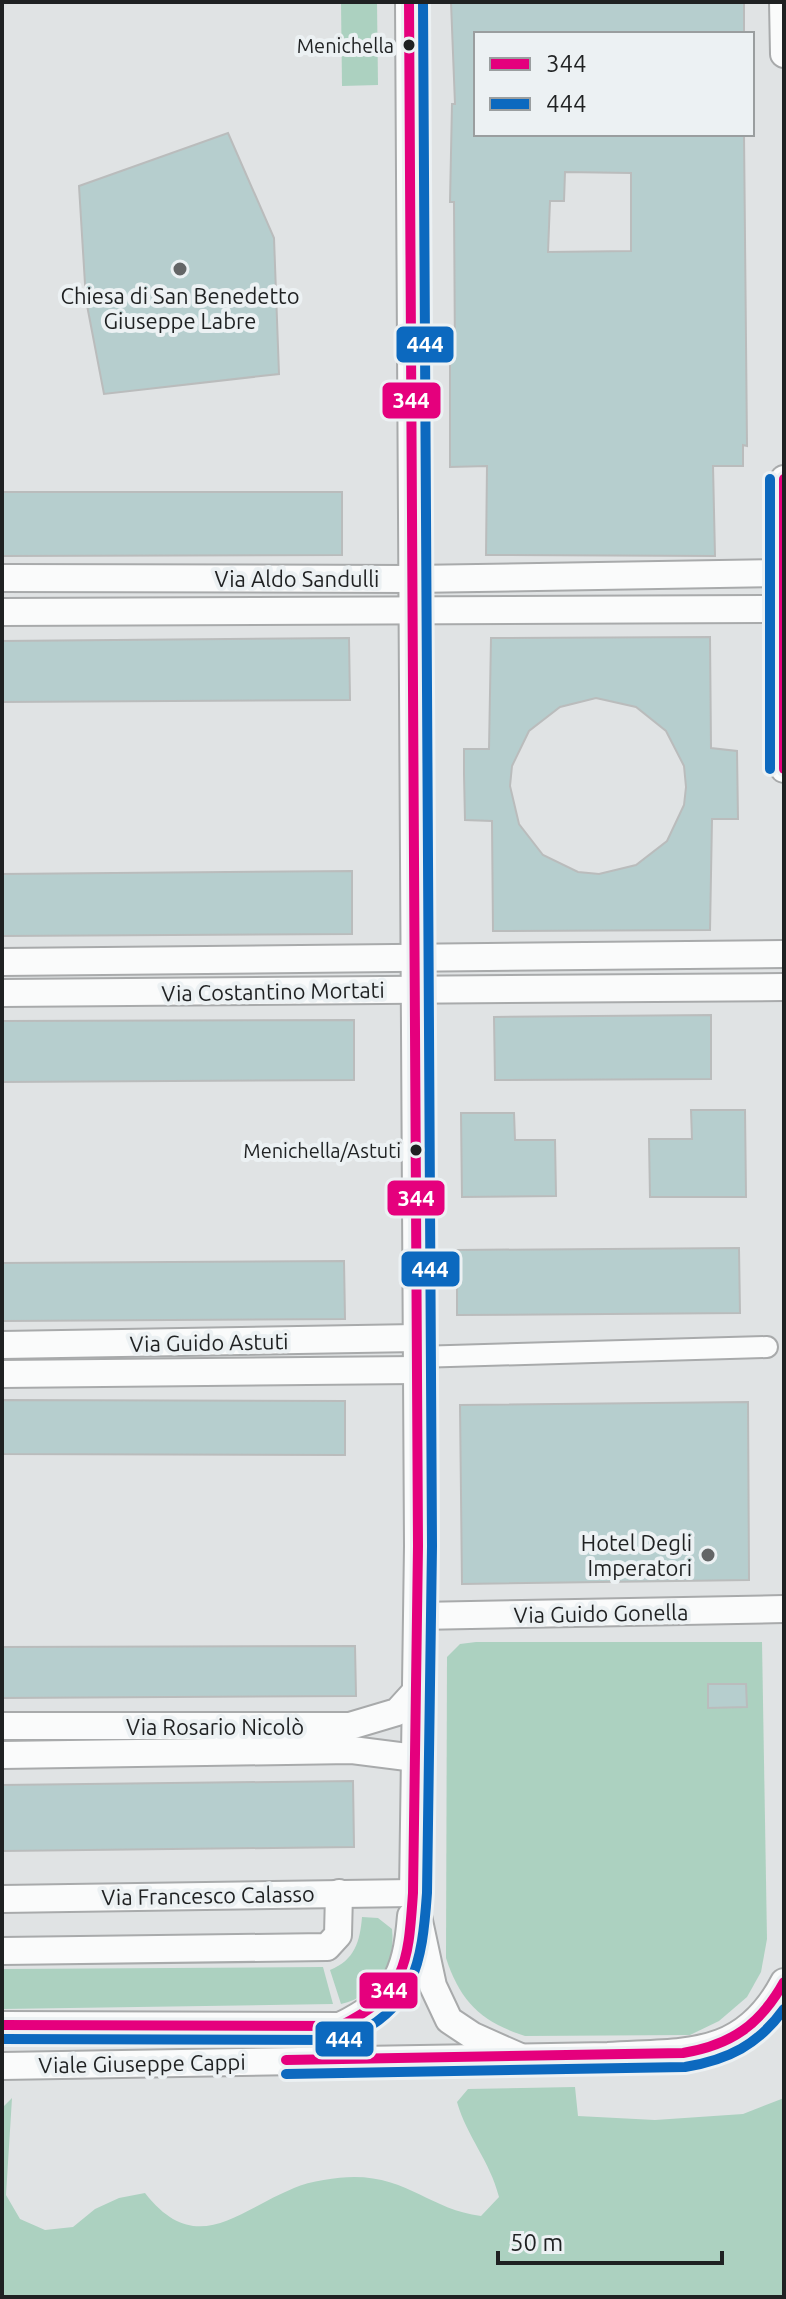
<svg xmlns="http://www.w3.org/2000/svg" width="786" height="2299" font-family="Ubuntu,sans-serif">
	<style>
		.green { fill: #acd1c0 }
		.building { fill: #b6cece; stroke: #babcbc; stroke-width: 2; fill-rule: evenodd }
		.lines { fill: none; stroke-linecap: round; stroke-linejoin: round }
		.pedestrian-casing { stroke: #a8aaab; stroke-width: 24 }
		.minor-casing { stroke: #a8aaab; stroke-width: 30 }
		.pedestrian { stroke: #fafbfb; stroke-width: 20 }
		.minor { stroke: #fafbfb; stroke-width: 26 }
		.bus-1-casing { stroke: #ecf1f3; stroke-width: 16 }
		.bus-2-casing { stroke: #ecf1f3; stroke-width: 16 }
		.bus-1 { stroke: #e5007d; stroke-width: 10 }
		.bus-2 { stroke: #0c69bf; stroke-width: 10 }
		.bus-dot { fill: #1f2122; stroke: #ecf1f3; stroke-width: 3 }
		.poi-dot { fill: #636566; stroke: #ecf1f3; stroke-width: 3 }
		.labels { text-anchor: middle; dominant-baseline: central; stroke-width: 8; stroke-linejoin: round; paint-order: stroke }
		.bus-label { font-size: 20px; fill: #1f2122; stroke: #ecf1f3; text-anchor: end }
		.poi-label { font-size: 22px; fill: #1f2122; stroke: #ecf1f3 }
		.street-label { font-size: 22px; fill: #1f2122; stroke: #ecf1f3 }
		.line-badge { stroke: #ecf1f3; stroke-width: 3 }
		.badge-label { font-size: 22px; text-anchor: middle; font-weight: bold; fill: #fff }
	</style>
	<rect width="100%" height="100%" fill="#e0e3e4"/>
	<g class="green">
		<polygon points="341,2 377,2 378,85 342,86"/>
		<path d="M476,1642H762L767,1939L761,1972L747,1997L719,2021L690,2035L525,2036C481,2022 460,2001 446,1958L447,1657L460,1644Z"/>
		<path d="M362,1917L378,1918L392,1929C396,1964 377,1996 341,2004L330,1970C355,1960 360,1941 362,1917Z"/>
		<polygon points="323,1967 333,2004 2,2009 2,1969"/>
		<path d="M575,2087L578,2116L655,2120L743,2114L784,2098V2297H2V2108L12,2098L6,2195L20,2219L45,2230L73,2227L95,2209L119,2198L145,2193C196,2258 236,2212 294,2188C310,2181 337,2177 354,2177C408,2177 432,2210 481,2216L499,2197C490,2161 467,2137 457,2102L468,2089Z"/>
	</g>
	<g class="building">
		<path d="M451,2H744V34H476V134H744L747,446L743,445V466H713L715,556L486,555L487,466L450,467V358H455L454,202H450L452,104H455ZM565,172L631,173V251L548,252L550,201H564Z"/>
		<polygon points="228,133 274,238 279,374 104,394 86,300 79,186"/>
		<polygon points="2,492 342,492 342,555 2,556"/>
		<path d="M710,637L711,748L737,751L738,819H712L710,930L493,931L492,821L465,820L464,774V749H489L491,638ZM596,698L636,707L666,731L684,766L686,787L684,805L667,841L636,865L599,874L578,872L543,855L519,824L510,786L512,766L529,731L560,707Z"/>
		<polygon points="349,638 350,700 2,702 2,641"/>
		<polygon points="352,871 352,934 2,936 2,874"/>
		<polygon points="711,1015 711,1079 495,1080 494,1017"/>
		<polygon points="354,1020 354,1080 2,1082 2,1021"/>
		<polygon points="691,1110 745,1110 746,1197 650,1197 649,1139 692,1139"/>
		<polygon points="461,1113 514,1113 515,1140 555,1140 556,1196 462,1197"/>
		<polygon points="739,1248 740,1313 457,1315 457,1250"/>
		<polygon points="344,1261 345,1319 2,1321 2,1263"/>
		<polygon points="2,1400 345,1401 345,1455 2,1454"/>
		<polygon points="748,1402 749,1580 462,1584 460,1405"/>
		<polygon points="355,1646 356,1696 2,1698 2,1647"/>
		<polygon points="708,1684 746,1684 747,1707 708,1708"/>
		<polygon points="353,1781 354,1847 2,1851 2,1785"/>
	</g>
	<g class="lines">
		<g class="pedestrian-casing">
			<polyline id="pedestrian" points="416,1357 767,1347"/>
		</g>
		<g class="minor-casing">
			<g id="minor">
				<polyline points="409,2 418,1546 413,1893 433,1986 449,2020 473,2036 518,2056"/>
				<polyline points="783,2 784,54"/>
				<polyline points="784,479 784,769"/>
				<polyline points="2,578 412,579 784,573"/>
				<polyline points="2,612 784,609"/>
				<polyline points="2,962 784,954"/>
				<polyline points="2,993 784,987"/>
				<polyline points="2,1345 416,1338"/>
				<polyline points="2,1374 416,1370"/>
				<polyline points="418,1616 784,1609"/>
				<polyline points="2,1726 350,1726 397,1712 416,1691"/>
				<polyline points="2,1755 352,1750 415,1758"/>
				<polyline points="2,1899 413,1893"/>
				<polyline points="2,1951 327,1947 338,1935 339,1893"/>
				<path d="M2,2025L340,2026C394,1999 406,1977 411,1916"/>
				<path d="M2,2066L608,2056C685,2051 743,2060 784,1982"/>
			</g>
		</g>
		<use href="#pedestrian" class="pedestrian"/>
		<use href="#minor" class="minor"/>
		<g class="bus-1-casing">
			<g id="bus-1">
				<polyline points="784,479 784,769"/>
				<path d="M2,2025L340,2026C407,1993 408,1963 413,1893L418,1546L409,2"/>
				<path d="M286,2060L683,2053C731,2045 760,2025 784,1982"/>
			</g>
		</g>
		<g class="bus-2-casing">
			<g id="bus-2">
				<polyline points="770,479 770,769"/>
				<path d="M2,2039L342,2040C415,2012 422,1963 427,1893L432,1546L423,2"/>
				<path d="M286,2074L685,2067C728,2060 758,2045 784,2009"/>
			</g>
		</g>
		<use href="#bus-1" class="bus-1"/>
		<use href="#bus-2" class="bus-2"/>
	</g>
	<g class="bus-dot">
		<circle cx="409" cy="45" r="7"/>
		<circle cx="416" cy="1150" r="7"/>
	</g>
	<g class="poi-dot">
		<circle cx="180" cy="269" r="8"/>
		<circle cx="708" cy="1555" r="8"/>
	</g>
	<g class="labels">
		<g class="bus-label">
			<text x="394" y="45">Menichella</text>
			<text x="401" y="1150">Menichella/Astuti</text>
		</g>
		<g class="poi-label">
			<text x="180" y="295">Chiesa di San Benedetto<tspan x="180" dy="25">Giuseppe Labre</tspan></text>
			<text x="692" y="1542" text-anchor="end">Hotel Degli<tspan x="692" dy="25">Imperatori</tspan></text>
		</g>
		<g class="street-label">
			<text x="297" y="578">Via Aldo Sandulli</text>
			<text transform="translate(273 991) rotate(-1)">Via Costantino Mortati</text>
			<text transform="translate(209 1342) rotate(-1)">Via Guido Astuti</text>
			<text transform="translate(601 1613) rotate(-1)">Via Guido Gonella</text>
			<text x="215" y="1726">Via Rosario Nicolò</text>
			<text transform="translate(208 1895) rotate(-1)">Via Francesco Calasso</text>
			<text transform="translate(142 2063) rotate(-1)">Viale Giuseppe Cappi</text>
		</g>
	</g>
	<g class="line-badge">
		<rect x="395" y="325" width="60" height="39" rx="8" fill="#0c69bf"/>
		<rect x="381" y="381" width="61" height="39" rx="8" fill="#e5007d"/>
		<rect x="386" y="1179" width="60" height="38" rx="8" fill="#e5007d"/>
		<rect x="400" y="1250" width="61" height="38" rx="8" fill="#0c69bf"/>
		<rect x="358" y="1971" width="61" height="39" rx="8" fill="#e5007d"/>
		<rect x="314" y="2020" width="61" height="38" rx="8" fill="#0c69bf"/>
	</g>
	<g class="badge-label">
		<text x="425" y="352">444</text>
		<text x="411" y="408">344</text>
		<text x="416" y="1206">344</text>
		<text x="430" y="1277">444</text>
		<text x="389" y="1998">344</text>
		<text x="344" y="2047">444</text>
	</g>
	<rect width="786" height="2299" fill="none" stroke="#1f2122" stroke-width="8"/>
	<rect x="474" y="32" width="280" height="104" fill="#ecf1f3" stroke="#9a9e9f" stroke-width="2"/>
	<rect x="490" y="58" width="40" height="12" fill="#e5007d" stroke="#9a9e9f" stroke-width="2"/>
	<text x="546" y="72" font-size="24" fill="#1f2122">344</text>
	<rect x="490" y="98" width="40" height="12" fill="#0c69bf" stroke="#9a9e9f" stroke-width="2"/>
	<text x="546" y="112" font-size="24" fill="#1f2122">444</text>
	<path d="M498 2251v12h224v-12" fill="none" stroke="#1f2122" stroke-width="4"/>
	<text x="510" y="2251" font-size="24" fill="#1f2122" stroke="#ecf1f3" stroke-width="6" paint-order="stroke">50 m</text>
</svg>
